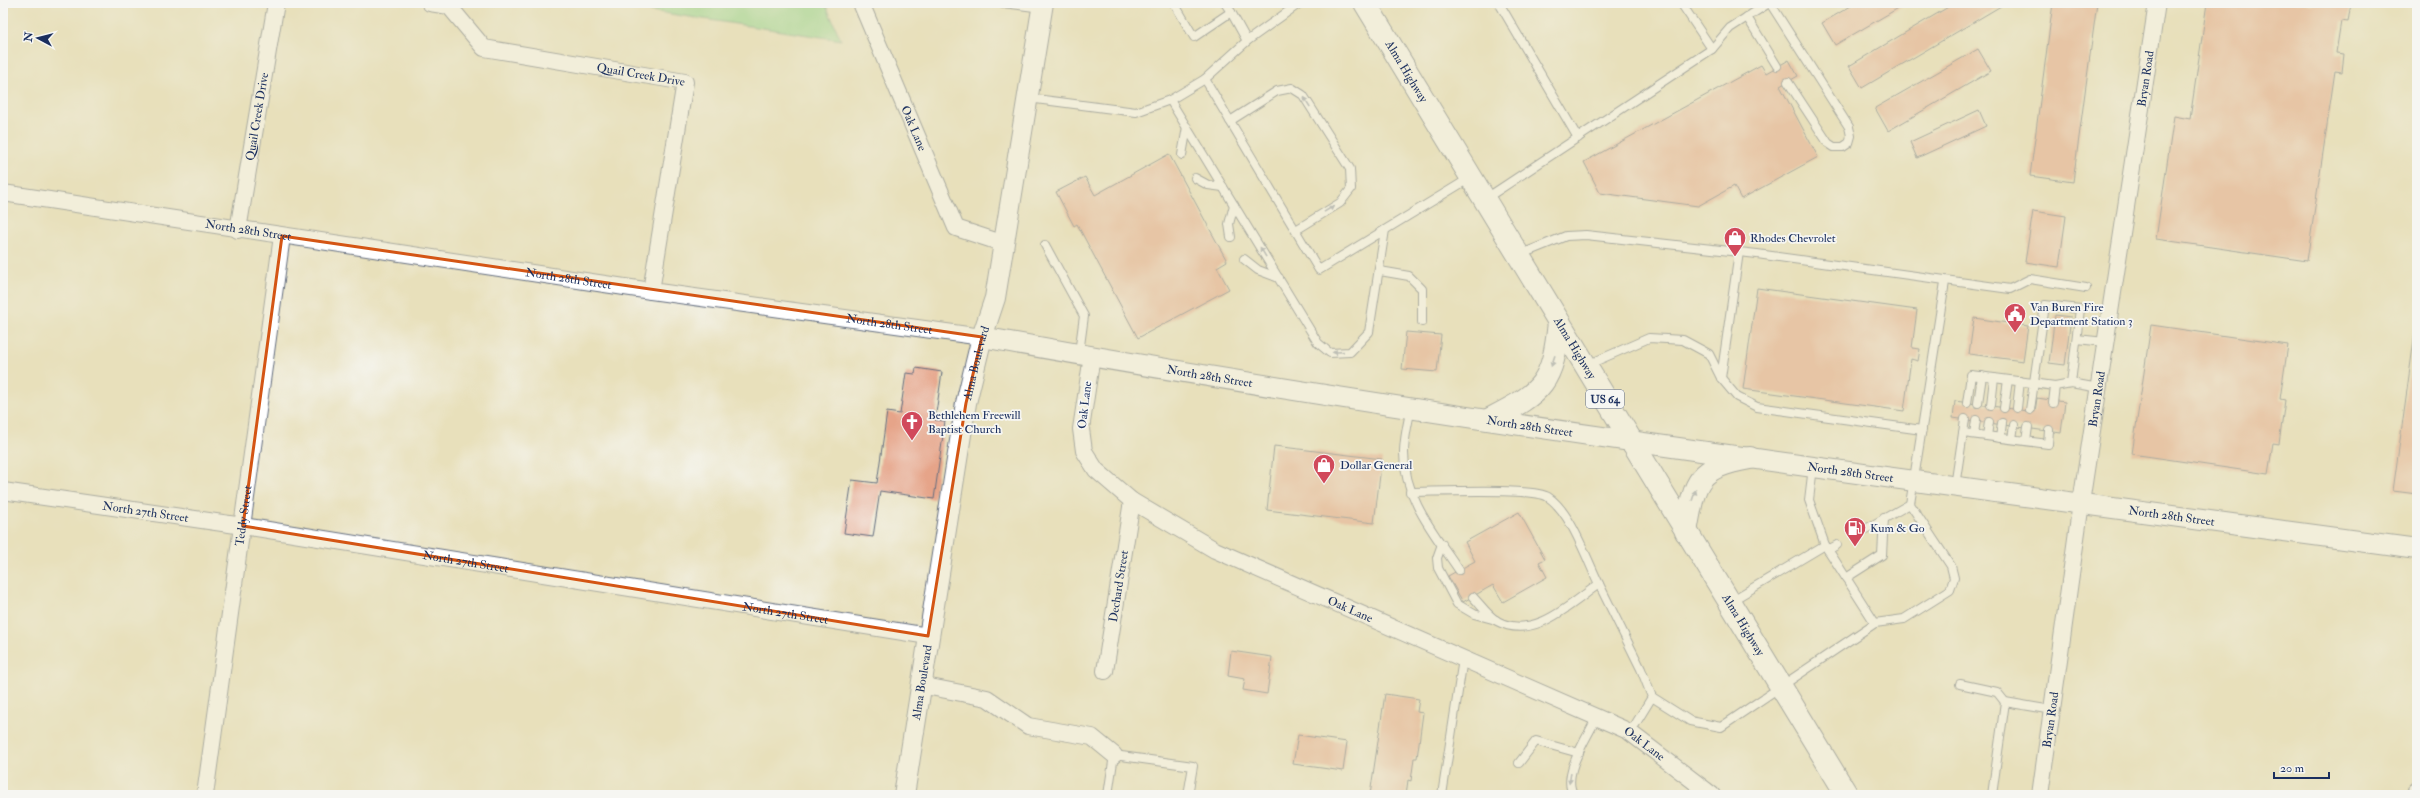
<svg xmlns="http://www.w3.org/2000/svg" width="2420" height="798" font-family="'IM FELL Double Pica',serif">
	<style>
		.green { fill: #91d791; stroke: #568378 }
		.building { fill: #e6a489 }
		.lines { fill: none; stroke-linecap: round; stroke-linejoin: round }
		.service-casing { stroke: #636d7f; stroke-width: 10 }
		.minor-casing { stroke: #636d7f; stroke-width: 18 }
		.tertiary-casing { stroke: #636d7f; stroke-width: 22 }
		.primary-casing { stroke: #636d7f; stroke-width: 24 }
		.service { stroke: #fff; stroke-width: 8 }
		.minor { stroke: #fff; stroke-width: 16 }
		.tertiary { stroke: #fff; stroke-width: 20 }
		.primary { stroke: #fff; stroke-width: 22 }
		.oneway { fill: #8d97ae }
		.marked { fill: none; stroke: #d45514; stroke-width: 3; stroke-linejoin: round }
		.labels { text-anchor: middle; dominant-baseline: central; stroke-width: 3.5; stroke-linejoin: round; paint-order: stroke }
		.shield { fill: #f6f6f2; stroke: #5d6b8a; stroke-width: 1 }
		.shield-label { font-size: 11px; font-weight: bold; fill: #1b2f5e }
		.street-label { font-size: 12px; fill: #1b2f5e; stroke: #f6f6f2 }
		.poi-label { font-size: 12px; fill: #1b2f5e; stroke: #f6f6f2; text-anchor: start }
	</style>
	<rect width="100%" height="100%" fill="#f6f6f2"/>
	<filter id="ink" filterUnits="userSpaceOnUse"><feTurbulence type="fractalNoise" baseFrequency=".025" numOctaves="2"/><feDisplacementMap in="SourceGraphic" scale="8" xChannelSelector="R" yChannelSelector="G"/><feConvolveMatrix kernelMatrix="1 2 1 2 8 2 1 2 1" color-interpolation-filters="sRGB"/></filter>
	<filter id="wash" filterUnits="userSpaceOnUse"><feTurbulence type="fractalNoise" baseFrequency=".012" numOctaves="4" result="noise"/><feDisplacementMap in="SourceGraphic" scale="16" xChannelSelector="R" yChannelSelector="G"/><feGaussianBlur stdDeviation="0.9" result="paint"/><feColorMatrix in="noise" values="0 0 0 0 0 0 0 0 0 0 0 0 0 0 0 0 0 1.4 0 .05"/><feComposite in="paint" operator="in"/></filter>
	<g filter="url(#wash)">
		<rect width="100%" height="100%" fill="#e8e0bb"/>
		<polygon class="green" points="598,3 825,3 841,40"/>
		<g id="blocks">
			<g class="building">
				<polygon points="1856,3 1907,3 1835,45 1822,23"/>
				<polygon points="1955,3 2006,3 1862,88 1849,66"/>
				<polygon points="2053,3 2097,3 2073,182 2030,176"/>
				<polygon points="2207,3 2351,3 2348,22 2341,21 2336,53 2344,54 2342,72 2335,71 2307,261 2156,239 2174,116 2190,119"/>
				<polygon points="1978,49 1991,71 1888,131 1875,108"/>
				<polygon points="1789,60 1798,76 1780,86 1818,157 1741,199 1734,186 1698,206 1600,193 1584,162 1761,65 1766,73"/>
				<polygon points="1979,110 1986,126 1917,158 1910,142"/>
				<polygon points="1169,154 1227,261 1217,267 1229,289 1138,338 1077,224 1074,226 1056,192 1085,177 1095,195"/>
				<polygon points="2033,211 2066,216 2059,267 2025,262"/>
				<polygon points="1757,288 1917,310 1912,348 1920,349 1918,361 1911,359 1904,411 1743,389"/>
				<polygon points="2055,315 2071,317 2065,365 2049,363"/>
				<polygon points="1974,318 2028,326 2023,361 1969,354"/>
				<polygon points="2151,325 2288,345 2280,399 2285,400 2279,444 2273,443 2268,474 2132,454"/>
				<polygon points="2416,325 2417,325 2417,494 2393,491"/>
				<polygon points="1406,332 1441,335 1437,372 1402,369"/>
				<polygon points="916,368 942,372 935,420 945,421 934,499 880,491 873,537 844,533 852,480 877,483 887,412 900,414 906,373 915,374"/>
				<polygon points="2037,398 2065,402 2061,433 1953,418 1955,401 2035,412"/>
				<polygon points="1274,446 1382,459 1374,523 1267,510"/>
				<polygon points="1519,512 1545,559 1539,562 1547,577 1503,602 1493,585 1463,602 1448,576 1475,561 1465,542"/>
				<polygon points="1231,651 1272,657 1267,694 1243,690 1245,679 1228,676"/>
				<polygon points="1385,694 1419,699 1417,712 1423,713 1417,758 1414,758 1411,781 1408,780 1406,795 1370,795"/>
				<polygon points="1298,735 1347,742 1343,771 1293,764"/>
			</g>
		</g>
	</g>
	<g filter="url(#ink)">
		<use href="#blocks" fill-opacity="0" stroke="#636d7f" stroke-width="1"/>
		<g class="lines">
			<g class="service-casing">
				<g id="service">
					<polyline points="1003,3 1042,8"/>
					<polyline points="1174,3 1194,37 1231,12 1247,41"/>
					<polyline points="1225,3 1231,12"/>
					<polyline points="1300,3 1247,41 1205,79 1319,270 1470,178"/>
					<polyline points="1499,3 1578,138"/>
					<polyline points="1681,3 1712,49"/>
					<polyline points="1770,3 1849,127 1851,136 1849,143 1843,147 1834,147 1828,143 1788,82"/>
					<polyline points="1747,17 1777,66"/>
					<polyline points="1028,98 1136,112 1170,100 1205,79"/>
					<polyline points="1170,100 1318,343 1330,353 1350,352 1369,332 1385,230"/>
					<polyline points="1230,121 1277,91 1292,88 1303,95 1350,169 1351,189 1340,203 1296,230"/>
					<polyline points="1182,155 1187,127"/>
					<polyline points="1195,178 1208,185 1223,187"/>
					<polyline points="1485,199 1712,49 1730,28 1769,3"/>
					<polyline points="1231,237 1229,224 1234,205"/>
					<polyline points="1045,245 1084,316 1079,353"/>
					<polyline points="1519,255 1566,236 1586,235 1757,254 2010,289 2030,279 2086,288"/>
					<polyline points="1244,259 1258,270 1279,278"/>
					<polyline points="1380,271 1409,276 1422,289 1422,322"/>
					<polyline points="2077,339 2105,342"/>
					<polyline points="1587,365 1649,338 1683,340 1709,354 1721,378 1737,397 1757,407 1922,430"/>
					<polyline points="1721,378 1739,252"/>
					<polyline points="1967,403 1971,375 2055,386"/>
					<polyline points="1978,403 1982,376"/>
					<polyline points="2053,403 2055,386 2071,383 2099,388"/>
					<polyline points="1991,405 1994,378"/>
					<path d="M1411,408C1408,422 1404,438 1404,453C1404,499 1435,534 1459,570"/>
					<polyline points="2004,408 2008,380"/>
					<polyline points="2017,408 2020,381"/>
					<polyline points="2030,410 2045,305 2080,309 2071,383"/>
					<polyline points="1963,433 1965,419"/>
					<polyline points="1974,434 1976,420"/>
					<polyline points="1987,436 1989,422"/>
					<polyline points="2000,438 2002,423"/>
					<polyline points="2012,439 2014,425"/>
					<polyline points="2026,441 2028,427"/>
					<polyline points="1813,467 1809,500 1825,545"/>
					<polyline points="1955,486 1963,433 2048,444 2049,430"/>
					<path d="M1410,492C1435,492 1532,487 1548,497C1571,512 1587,560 1599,584C1570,604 1534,641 1497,621C1488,616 1480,604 1473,597"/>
					<polyline points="1864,530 1910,504"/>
					<polyline points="1442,544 1437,558 1438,568 1457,604 1474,614 1496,620"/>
					<polyline points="1828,550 1837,545"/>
					<polyline points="1846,578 1882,555 1884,518"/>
					<polyline points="1599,584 1641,669 1652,697 1630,733"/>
					<polyline points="1875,623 1904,619 1950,590 1954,578 1951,566 1910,504 1945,282"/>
					<polyline points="1960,684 1997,692 2005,702"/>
					<polyline points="1652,697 1690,721 1721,727 1875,623 1825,545 1731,601"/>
					<polyline points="1519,763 1536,741 1579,753"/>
					<polyline points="1108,795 1114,755 1193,766 1188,795"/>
					<polyline points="1442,795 1463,659"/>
					<path d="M1574,795C1560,776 1588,736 1597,717"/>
					<polyline points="1992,795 2005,702 2052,710"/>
				</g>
			</g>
			<g class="minor-casing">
				<g id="minor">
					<path id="s1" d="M430,3L449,6L484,48L685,82L651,291"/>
					<path id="s2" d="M861,3L956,228L1005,244"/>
					<path id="s3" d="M3,193L651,291L982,337"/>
					<path id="s4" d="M238,230L276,3"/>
					<path id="s5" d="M1092,356L1081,429L1084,451L1096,470L1132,501L1215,550L1628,731L1712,795"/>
					<path id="s6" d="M3,491L243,526L928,636"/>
					<path id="s7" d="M1105,671L1132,501"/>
					<polyline points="920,685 987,698 1028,726 1092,737 1114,755"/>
					<path id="s8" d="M205,795L282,236"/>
					<path id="s9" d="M2040,795L2081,503L2157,3"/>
					<polyline points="2416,795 2417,790"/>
				</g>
			</g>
			<g class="tertiary-casing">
				<g id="tertiary">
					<path id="s10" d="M982,337C1458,423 1938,484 2417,549"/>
					<path id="s11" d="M904,795L966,403L982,337L995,298L1043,3"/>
				</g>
			</g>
			<g class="primary-casing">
				<g id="primary">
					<path id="s12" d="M1365,3L1847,795"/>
					<path d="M1490,419C1543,392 1553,383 1559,322"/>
					<path d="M1686,532C1695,481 1695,468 1750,458"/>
				</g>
			</g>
			<use href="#service" class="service"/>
			<use href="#minor" class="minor"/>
			<use href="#tertiary" class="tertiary"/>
			<use href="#primary" class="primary"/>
		</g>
		<defs><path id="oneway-solid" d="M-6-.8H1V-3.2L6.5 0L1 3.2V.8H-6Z"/></defs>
		<g class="oneway">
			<use href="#oneway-solid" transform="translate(1307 102) rotate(-122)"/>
			<use href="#oneway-solid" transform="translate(1329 209) rotate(-31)"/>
			<use href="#oneway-solid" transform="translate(1263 252) rotate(-121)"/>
			<use href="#oneway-solid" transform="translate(1338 352) rotate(176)"/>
			<use href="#oneway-solid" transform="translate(1553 361) rotate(109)"/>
			<use href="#oneway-solid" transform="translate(1694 495) rotate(-71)"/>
			<use href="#oneway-solid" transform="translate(1570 778) rotate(99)"/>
		</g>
	</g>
	<path d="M0 0H2420V798H0ZM282,236L982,337L966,403L928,636L243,526Z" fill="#e8e0bb" fill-opacity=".55" fill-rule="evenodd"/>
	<path class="marked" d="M282,236L982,337L966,403L928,636L243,526Z"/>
	<defs>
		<g id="shop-pin" transform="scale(1.15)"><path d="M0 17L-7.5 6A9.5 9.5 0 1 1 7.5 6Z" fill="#d1495b" stroke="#f6f6f2"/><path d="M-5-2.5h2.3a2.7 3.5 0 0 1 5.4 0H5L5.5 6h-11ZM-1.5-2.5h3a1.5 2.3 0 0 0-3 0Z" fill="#fff"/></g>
		<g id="civic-pin" transform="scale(1.15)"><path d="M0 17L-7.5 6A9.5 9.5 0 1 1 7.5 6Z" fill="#d1495b" stroke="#f6f6f2"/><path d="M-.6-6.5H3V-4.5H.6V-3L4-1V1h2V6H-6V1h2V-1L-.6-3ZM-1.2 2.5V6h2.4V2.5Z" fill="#fff"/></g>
		<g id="church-pin" transform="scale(1.15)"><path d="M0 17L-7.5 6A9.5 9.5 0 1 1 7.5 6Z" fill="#d1495b" stroke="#f6f6f2"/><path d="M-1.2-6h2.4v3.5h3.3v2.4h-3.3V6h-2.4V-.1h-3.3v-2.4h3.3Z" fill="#fff"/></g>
		<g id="fuel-pin" transform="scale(1.15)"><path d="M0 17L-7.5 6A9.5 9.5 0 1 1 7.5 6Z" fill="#d1495b" stroke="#f6f6f2"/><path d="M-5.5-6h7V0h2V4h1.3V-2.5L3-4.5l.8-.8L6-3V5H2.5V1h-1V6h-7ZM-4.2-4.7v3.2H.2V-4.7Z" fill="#fff"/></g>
	</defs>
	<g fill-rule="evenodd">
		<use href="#shop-pin" x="1735" y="238"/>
		<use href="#civic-pin" x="2015" y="314"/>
		<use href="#church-pin" x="912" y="422"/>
		<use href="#shop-pin" x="1324" y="465"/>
		<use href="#fuel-pin" x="1855" y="528"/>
	</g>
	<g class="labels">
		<rect class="shield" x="1586" y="390" width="38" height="18" rx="3"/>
		<g class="shield-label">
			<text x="1605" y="399">US 64</text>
		</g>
		<g class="street-label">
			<text stroke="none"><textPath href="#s12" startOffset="80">Alma Highway</textPath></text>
			<text stroke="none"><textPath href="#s1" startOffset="233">Quail Creek Drive</textPath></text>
			<text stroke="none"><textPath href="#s9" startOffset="724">Bryan Road</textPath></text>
			<text stroke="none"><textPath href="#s4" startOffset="115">Quail Creek Drive</textPath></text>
			<text stroke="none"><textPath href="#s2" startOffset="136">Oak Lane</textPath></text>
			<text stroke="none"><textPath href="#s3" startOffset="248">North 28th Street</textPath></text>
			<text stroke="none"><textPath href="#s3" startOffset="572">North 28th Street</textPath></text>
			<text stroke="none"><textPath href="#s3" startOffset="896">North 28th Street</textPath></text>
			<text stroke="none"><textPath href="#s12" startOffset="404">Alma Highway</textPath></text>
			<text stroke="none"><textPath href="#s11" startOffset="438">Alma Boulevard</textPath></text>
			<text stroke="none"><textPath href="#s10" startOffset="231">North 28th Street</textPath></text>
			<text stroke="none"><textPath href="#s9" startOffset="400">Bryan Road</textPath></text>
			<text transform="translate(1085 405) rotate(-83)">Oak Lane</text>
			<text stroke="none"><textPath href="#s10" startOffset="555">North 28th Street</textPath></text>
			<text stroke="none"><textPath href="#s10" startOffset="879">North 28th Street</textPath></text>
			<text stroke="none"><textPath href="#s6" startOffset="144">North 27th Street</textPath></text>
			<text stroke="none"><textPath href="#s8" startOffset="282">Teddy Street</textPath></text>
			<text stroke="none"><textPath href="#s10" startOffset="1203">North 28th Street</textPath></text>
			<text stroke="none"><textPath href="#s6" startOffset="468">North 27th Street</textPath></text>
			<text stroke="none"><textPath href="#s7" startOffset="86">Dechard Street</textPath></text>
			<text stroke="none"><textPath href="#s5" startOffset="410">Oak Lane</textPath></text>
			<text stroke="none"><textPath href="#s6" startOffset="792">North 27th Street</textPath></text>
			<text stroke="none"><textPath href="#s12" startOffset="728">Alma Highway</textPath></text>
			<text stroke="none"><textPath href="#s11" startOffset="114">Alma Boulevard</textPath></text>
			<text stroke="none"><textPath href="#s9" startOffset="76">Bryan Road</textPath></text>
			<text stroke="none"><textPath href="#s5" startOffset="734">Oak Lane</textPath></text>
		</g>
		<g class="poi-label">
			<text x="1750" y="238">Rhodes Chevrolet</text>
			<text x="2030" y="307">Van Buren Fire<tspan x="2030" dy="14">Department Station 3</tspan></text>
			<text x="928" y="415">Bethlehem Freewill<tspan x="928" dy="14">Baptist Church</tspan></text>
			<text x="1340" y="465">Dollar General</text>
			<text x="1870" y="528">Kum &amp; Go</text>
		</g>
	</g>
	<rect width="2420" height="798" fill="none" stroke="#f6f6f2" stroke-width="16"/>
	<g transform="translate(38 38) rotate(277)" stroke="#f6f6f2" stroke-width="3" paint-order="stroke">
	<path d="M0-3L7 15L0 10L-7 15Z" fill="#1b2f5e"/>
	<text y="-6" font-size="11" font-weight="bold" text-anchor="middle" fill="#1b2f5e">N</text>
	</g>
	<path d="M2274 772v6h55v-6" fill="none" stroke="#1b2f5e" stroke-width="2"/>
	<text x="2280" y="772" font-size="12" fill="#1b2f5e" stroke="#f6f6f2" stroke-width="3" paint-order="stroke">20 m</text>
</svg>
